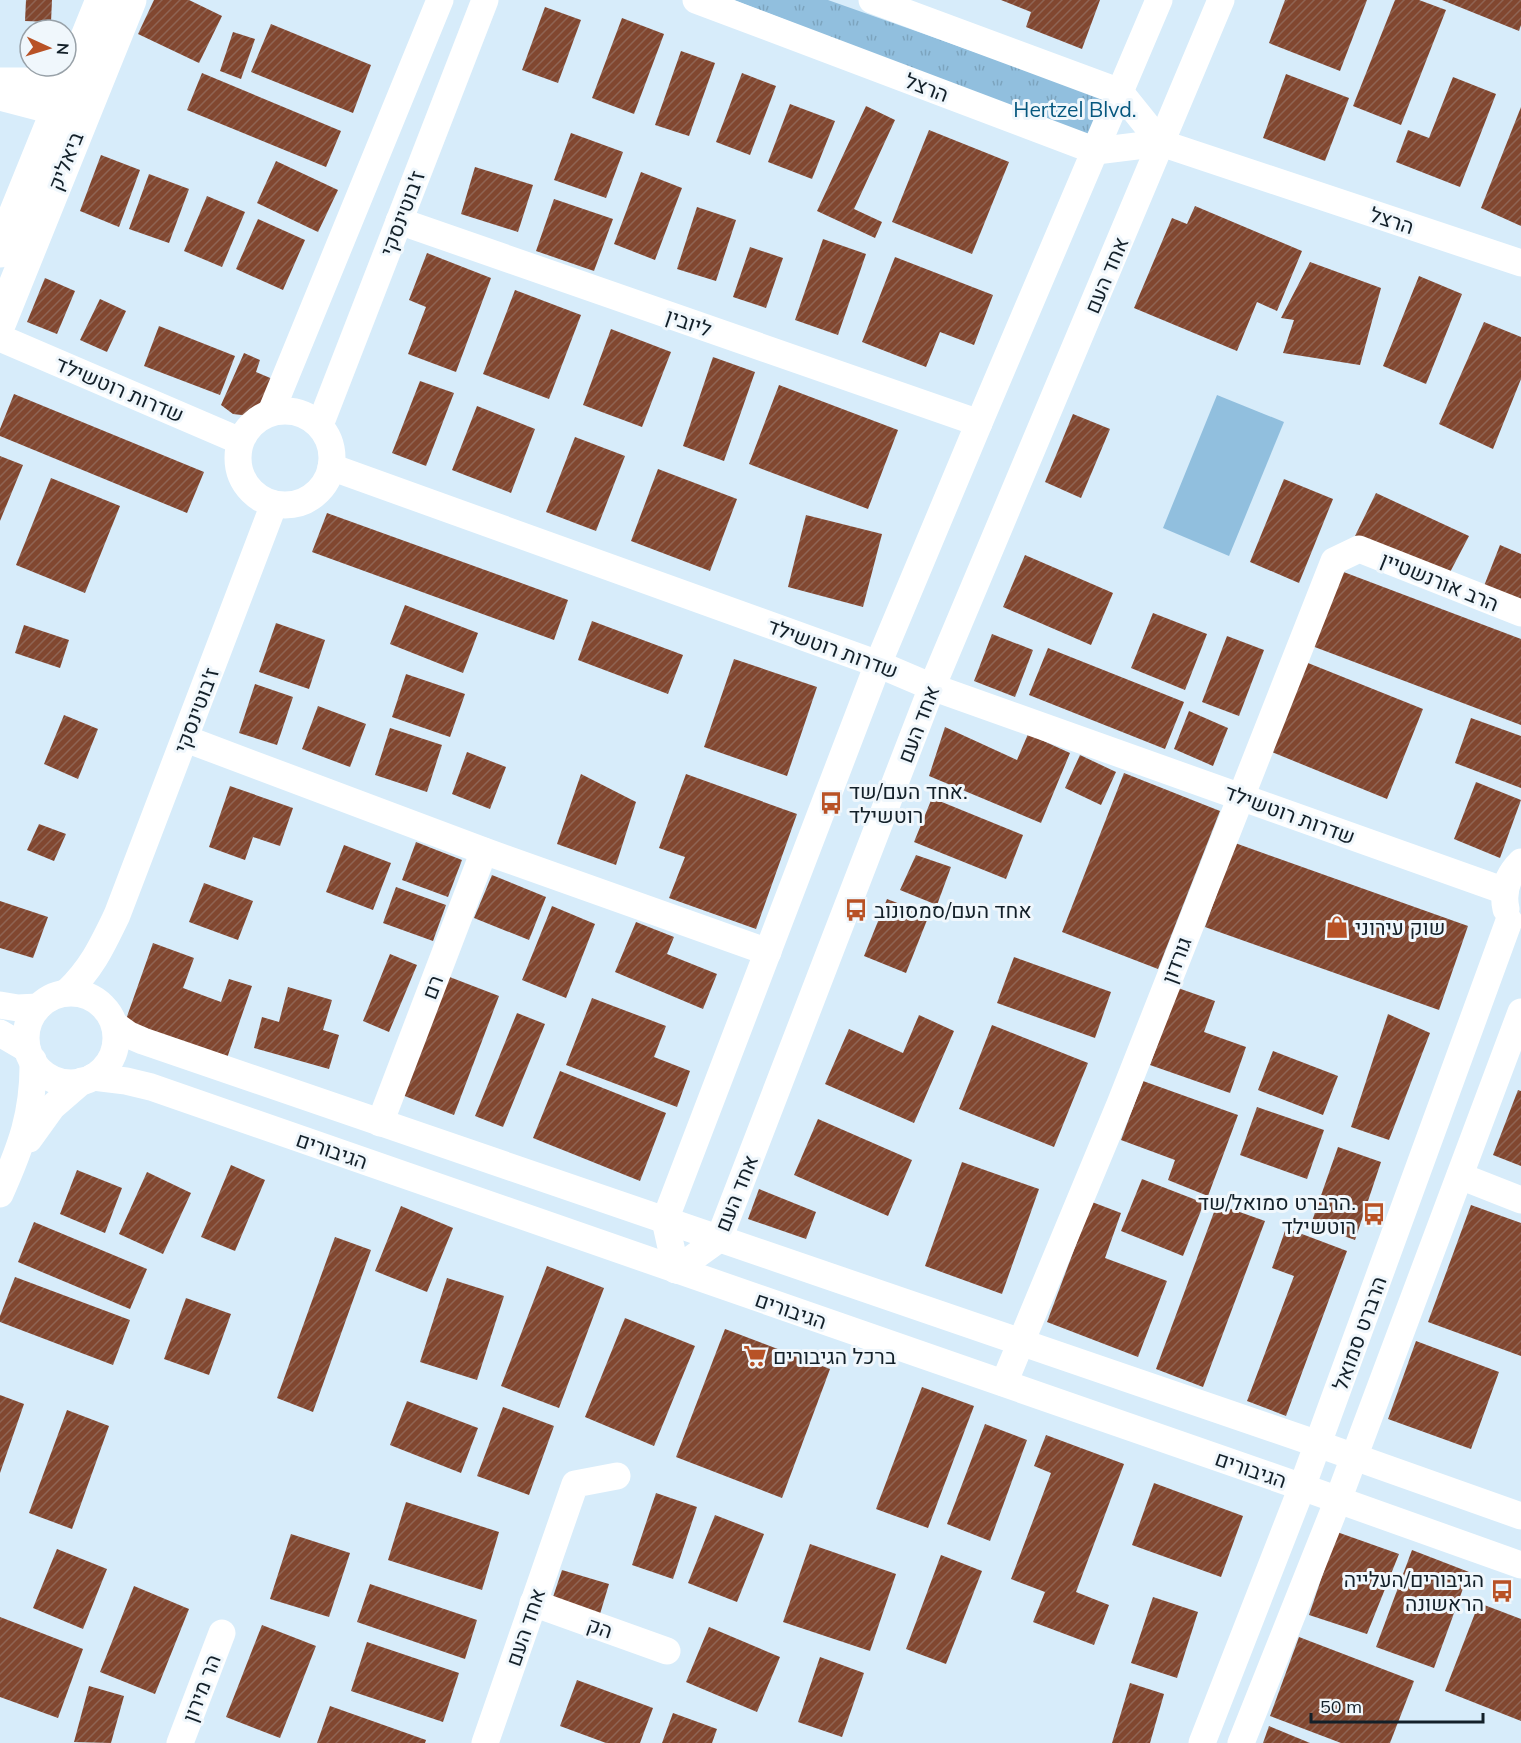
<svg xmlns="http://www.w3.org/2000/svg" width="1521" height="1743" font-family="Mulish,Heebo,sans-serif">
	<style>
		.grass { fill: url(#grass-tufts) }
		.garden { fill: #91bfde }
		.building { fill: url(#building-hatch) }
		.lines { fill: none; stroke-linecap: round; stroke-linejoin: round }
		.minor { stroke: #fff; stroke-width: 27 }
		.major { stroke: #fff; stroke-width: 33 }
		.labels { text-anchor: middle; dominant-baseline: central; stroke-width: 6; stroke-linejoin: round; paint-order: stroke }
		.street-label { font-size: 21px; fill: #132029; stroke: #f0f7fc }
		.park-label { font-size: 21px; fill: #05577e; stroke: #f0f7fc }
		.poi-label { font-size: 21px; fill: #132029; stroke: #f0f7fc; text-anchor: start }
	</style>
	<defs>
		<pattern id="grass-tufts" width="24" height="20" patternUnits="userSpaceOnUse" patternTransform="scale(1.5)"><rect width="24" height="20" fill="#91bfde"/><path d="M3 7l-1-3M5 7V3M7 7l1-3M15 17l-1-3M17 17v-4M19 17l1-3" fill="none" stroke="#7ca4be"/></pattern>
		<pattern id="building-hatch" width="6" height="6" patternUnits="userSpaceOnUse" patternTransform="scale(1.5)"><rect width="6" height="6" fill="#814730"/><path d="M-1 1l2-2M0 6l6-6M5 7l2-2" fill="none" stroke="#8f6454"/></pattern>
	</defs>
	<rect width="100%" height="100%" fill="#d7ecfa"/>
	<polygon class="grass" points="734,0 828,0 1108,99 1092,139"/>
	<polygon class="garden" points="1217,395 1284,422 1229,556 1163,528"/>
	<g class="building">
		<polygon points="26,0 52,0 51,22 25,21"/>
		<polygon points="154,0 189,0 222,16 199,63 138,34"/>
		<polygon points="1001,0 1100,0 1082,49 1026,27 1031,12"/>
		<polygon points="1285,0 1367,0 1340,71 1269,43"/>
		<polygon points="1395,0 1419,0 1446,10 1401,125 1353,106"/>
		<polygon points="1442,0 1521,0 1521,25 1519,31"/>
		<polygon points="545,7 581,20 558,83 522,70"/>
		<polygon points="622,18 664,34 634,114 592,98"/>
		<polygon points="271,24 371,65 353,113 251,72"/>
		<polygon points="233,32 255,39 241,79 220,71"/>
		<polygon points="681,51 715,63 689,136 655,125"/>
		<polygon points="202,73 341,131 326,167 187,110"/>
		<polygon points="742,73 776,86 750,155 716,142"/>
		<polygon points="1286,74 1349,98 1325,161 1263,138"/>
		<polygon points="1453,77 1496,94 1460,187 1396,162 1408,130 1429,138"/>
		<polygon points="790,104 835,121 812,179 768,162"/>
		<polygon points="866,106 895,120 854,209 882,222 875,238 817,211"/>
		<polygon points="1521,107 1521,226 1481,208"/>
		<polygon points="929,130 1009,162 972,254 892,222"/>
		<polygon points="571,133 623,152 606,198 554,180"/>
		<polygon points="101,155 140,170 119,227 80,211"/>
		<polygon points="276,161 338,190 318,232 257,203"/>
		<polygon points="475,167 533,185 518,232 461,214"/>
		<polygon points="641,172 682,188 655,260 614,244"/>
		<polygon points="149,174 189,189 169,243 129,229"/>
		<polygon points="207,196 245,212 222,267 184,251"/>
		<polygon points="554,199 613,219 594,271 536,251"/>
		<polygon points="1195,206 1302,251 1277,311 1257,302 1237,351 1134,308 1172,218 1187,224"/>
		<polygon points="697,207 736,220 716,281 677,269"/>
		<polygon points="258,219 305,240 283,290 236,269"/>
		<polygon points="823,239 866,254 838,335 795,320"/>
		<polygon points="750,247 783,258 766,308 733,297"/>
		<polygon points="427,253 491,278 456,372 408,354 426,307 409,300"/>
		<polygon points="895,257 993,295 974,345 940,332 926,367 862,342"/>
		<polygon points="1310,262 1381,288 1360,365 1283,353 1294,320 1281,318"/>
		<polygon points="1419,276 1462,294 1426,384 1383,366"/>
		<polygon points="45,278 75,291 57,334 27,322"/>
		<polygon points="515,290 581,315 549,399 483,374"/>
		<polygon points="100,299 126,311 107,352 80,340"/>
		<polygon points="1484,322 1521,337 1521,379 1493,449 1439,424"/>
		<polygon points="159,326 235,356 220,395 144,366"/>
		<polygon points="611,329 671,352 642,427 583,405"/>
		<polygon points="244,353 260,360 256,372 275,380 265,402 250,416 233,414 221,405"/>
		<polygon points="713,357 755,372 724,461 683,446"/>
		<polygon points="420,381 454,393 426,466 392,453"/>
		<polygon points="779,385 898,430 868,509 749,464"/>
		<polygon points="14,394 204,472 187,513 0,436 0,429"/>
		<polygon points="477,406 535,429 511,493 452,470"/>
		<polygon points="1073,414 1110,429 1081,498 1045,482"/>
		<polygon points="575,437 625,456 596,531 546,512"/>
		<polygon points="0,456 23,465 0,521"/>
		<polygon points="658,469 737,499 710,571 631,541"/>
		<polygon points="51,478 120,506 85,593 16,565"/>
		<polygon points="1284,479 1333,499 1299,583 1250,562"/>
		<polygon points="1376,493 1469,536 1448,576 1355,536"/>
		<polygon points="327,513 568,600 554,640 312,552"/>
		<polygon points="806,515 882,534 863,607 788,587"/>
		<polygon points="1500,545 1521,554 1521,601 1484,586"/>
		<polygon points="1025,555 1113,593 1091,645 1003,607"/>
		<polygon points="1341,571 1521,639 1521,725 1312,646"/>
		<polygon points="405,605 478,633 463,673 390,644"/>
		<polygon points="1153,613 1207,634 1185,690 1131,668"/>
		<polygon points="592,621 683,655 668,694 578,660"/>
		<polygon points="276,623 325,640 309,689 259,672"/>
		<polygon points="24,625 69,640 60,668 15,653"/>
		<polygon points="992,634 1033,650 1015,697 974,681"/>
		<polygon points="1227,636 1264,650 1239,716 1202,702"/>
		<polygon points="1048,648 1184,702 1165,749 1029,695"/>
		<polygon points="734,659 817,687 787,776 704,747"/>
		<polygon points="1298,659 1423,709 1387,799 1262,748"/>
		<polygon points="406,674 465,694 450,737 392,717"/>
		<polygon points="255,684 293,697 277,745 239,733"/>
		<polygon points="318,706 366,724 350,767 302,749"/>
		<polygon points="1189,711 1228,728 1213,766 1174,749"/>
		<polygon points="64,715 98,729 78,779 44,764"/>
		<polygon points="1471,718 1521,736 1521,788 1455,763"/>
		<polygon points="945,727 1017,760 1028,734 1070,753 1041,823 929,776"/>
		<polygon points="390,728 442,745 427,792 375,775"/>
		<polygon points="467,752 506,767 490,809 452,794"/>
		<polygon points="1080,755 1116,772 1101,805 1065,788"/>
		<polygon points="1124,773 1220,811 1158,969 1062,932"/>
		<polygon points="581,774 636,802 616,865 557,844"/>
		<polygon points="686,774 797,814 756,929 669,898 685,857 659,848"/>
		<polygon points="1476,782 1521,800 1500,858 1454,839"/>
		<polygon points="230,786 293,808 280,846 253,837 245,860 209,847"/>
		<polygon points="932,798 1023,835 1006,879 914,842"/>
		<polygon points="39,824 66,834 54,861 27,850"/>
		<polygon points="416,842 462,860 448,897 402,880"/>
		<polygon points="1235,843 1468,926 1439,1010 1205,927"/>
		<polygon points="344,845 391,863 373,910 326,892"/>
		<polygon points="916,855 951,867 937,905 900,890"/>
		<polygon points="492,875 546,897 529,940 474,918"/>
		<polygon points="204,883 253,901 238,940 189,922"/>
		<polygon points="396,887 446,905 433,941 383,923"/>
		<polygon points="887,899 929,915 906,973 864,956"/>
		<polygon points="0,901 48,917 33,958 0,948"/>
		<polygon points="552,906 595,924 566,998 522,980"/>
		<polygon points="636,922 674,937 667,954 717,974 703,1009 615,972"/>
		<polygon points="153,943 194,958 183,988 221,1002 229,979 252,986 226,1061 124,1025"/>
		<polygon points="390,954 417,965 389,1032 363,1021"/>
		<polygon points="1014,957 1111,992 1095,1038 997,1003"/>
		<polygon points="447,976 499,996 454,1115 402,1095"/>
		<polygon points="288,987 332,1000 323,1030 339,1035 329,1069 254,1048 262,1017 279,1022"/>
		<polygon points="1178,988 1215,1001 1204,1032 1246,1047 1230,1093 1150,1065"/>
		<polygon points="592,998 666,1026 654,1057 690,1071 677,1107 566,1065"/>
		<polygon points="517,1013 545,1024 503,1127 475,1116"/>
		<polygon points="1388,1014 1430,1033 1389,1140 1351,1127"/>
		<polygon points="919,1015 954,1031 914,1123 825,1084 849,1029 903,1053"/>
		<polygon points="992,1025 1088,1063 1054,1147 959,1109"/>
		<polygon points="1273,1051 1338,1076 1323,1115 1258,1090"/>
		<polygon points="560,1071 666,1113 640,1181 533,1138"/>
		<polygon points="1143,1081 1238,1115 1208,1196 1168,1180 1175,1160 1121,1140"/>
		<polygon points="1518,1090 1521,1091 1521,1166 1493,1155"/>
		<polygon points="1257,1107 1324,1130 1307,1179 1240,1155"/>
		<polygon points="818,1119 912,1160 888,1216 794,1175"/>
		<polygon points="1338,1147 1381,1162 1355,1240 1311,1224"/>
		<polygon points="962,1162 1039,1189 1002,1294 925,1266"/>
		<polygon points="231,1165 265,1180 235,1251 201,1237"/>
		<polygon points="77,1170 122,1188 105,1233 60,1214"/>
		<polygon points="147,1172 191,1193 163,1254 119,1234"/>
		<polygon points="1142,1179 1204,1203 1183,1256 1121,1231"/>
		<polygon points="759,1189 816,1212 806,1239 748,1219"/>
		<polygon points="1092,1202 1121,1213 1105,1258 1167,1281 1138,1357 1047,1322"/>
		<polygon points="1217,1204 1265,1221 1203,1387 1156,1369"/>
		<polygon points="1471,1205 1521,1223 1521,1356 1428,1322"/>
		<polygon points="401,1206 453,1228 427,1292 375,1271"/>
		<polygon points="34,1222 147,1269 130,1309 18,1262"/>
		<polygon points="1286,1228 1347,1251 1286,1416 1247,1401 1294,1276 1272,1268"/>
		<polygon points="335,1237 371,1250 313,1412 277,1398"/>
		<polygon points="547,1266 604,1288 559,1408 501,1386"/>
		<polygon points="15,1277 130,1320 113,1365 0,1322 0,1316"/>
		<polygon points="447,1278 504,1296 477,1380 420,1362"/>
		<polygon points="186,1298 231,1314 209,1375 164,1359"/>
		<polygon points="625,1318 695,1346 654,1446 585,1417"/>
		<polygon points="725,1329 830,1369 782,1498 676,1457"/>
		<polygon points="1416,1341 1499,1372 1471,1449 1388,1419"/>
		<polygon points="922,1387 974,1406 928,1528 876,1509"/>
		<polygon points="0,1395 24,1404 0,1473"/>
		<polygon points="407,1401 478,1428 461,1473 390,1445"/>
		<polygon points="503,1407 554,1426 529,1495 477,1476"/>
		<polygon points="67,1410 109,1426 72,1529 29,1513"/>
		<polygon points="985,1424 1027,1440 990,1541 947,1524"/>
		<polygon points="1046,1435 1124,1464 1076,1592 1109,1605 1094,1645 1033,1622 1045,1592 1011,1579 1051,1473 1034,1466"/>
		<polygon points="1154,1483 1243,1516 1221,1577 1132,1545"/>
		<polygon points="656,1493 697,1507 673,1579 632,1565"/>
		<polygon points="406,1502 499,1532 482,1590 388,1560"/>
		<polygon points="715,1515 764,1534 737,1602 688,1583"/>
		<polygon points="1337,1532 1399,1554 1367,1634 1309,1615"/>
		<polygon points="291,1534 350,1553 329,1617 270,1599"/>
		<polygon points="810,1544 896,1574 870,1651 783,1622"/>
		<polygon points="57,1549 107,1569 83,1629 33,1608"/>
		<polygon points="1412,1550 1469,1572 1434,1668 1376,1647"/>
		<polygon points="941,1555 982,1571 946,1664 906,1649"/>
		<polygon points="562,1570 609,1584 600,1614 552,1600"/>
		<polygon points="370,1584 477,1620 465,1659 357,1622"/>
		<polygon points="134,1586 189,1609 155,1694 100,1672"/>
		<polygon points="1153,1597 1198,1612 1177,1678 1131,1663"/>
		<polygon points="1479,1603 1521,1619 1521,1721 1445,1691"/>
		<polygon points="0,1617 83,1649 58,1718 0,1697"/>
		<polygon points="262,1625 316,1646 280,1738 226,1717"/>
		<polygon points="709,1627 780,1657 757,1712 686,1682"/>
		<polygon points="1299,1637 1414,1681 1390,1743 1341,1743 1270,1716"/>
		<polygon points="367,1642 459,1673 443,1722 351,1691"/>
		<polygon points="820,1657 864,1673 842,1737 798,1722"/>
		<polygon points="577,1680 653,1708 640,1743 606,1743 560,1726"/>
		<polygon points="1130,1683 1164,1694 1150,1743 1112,1743"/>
		<polygon points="89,1686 124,1696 111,1743 74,1742"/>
		<polygon points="330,1706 426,1740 425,1743 317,1743"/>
		<polygon points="673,1713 717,1729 712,1743 662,1743"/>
		<polygon points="1269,1726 1310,1743 1263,1743"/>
	</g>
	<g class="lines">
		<g class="minor">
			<polyline points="696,0 1096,151 1161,143 1521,263"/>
			<polyline points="872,0 1120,92 1161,143"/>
			<polyline points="0,81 25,81 67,87 79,102"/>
			<polyline points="0,97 57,112 75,111"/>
			<polyline points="399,221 979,423"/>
			<polyline points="0,338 240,441"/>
			<circle cx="285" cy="458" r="47"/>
			<polyline points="271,412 440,0"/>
			<polyline points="320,425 485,0"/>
			<polyline points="331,467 878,664 932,687 1505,891"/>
			<polyline points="186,739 484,851 768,952"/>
			<path d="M1506,909C1502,891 1508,875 1521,862"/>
			<path d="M67,992C92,968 102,946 117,915L274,504"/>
			<circle cx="71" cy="1038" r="45"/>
			<polyline points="0,1005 18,1008 38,1007"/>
			<polyline points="115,1025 129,1035 143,1041 1318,1444 1521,1516"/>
			<polyline points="0,1033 27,1049"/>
			<polyline points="93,1077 126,1081 151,1087 1302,1487 1521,1565"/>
			<polyline points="380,1123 484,851"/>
			<polyline points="29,1139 52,1107 82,1081"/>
			<polyline points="1460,1176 1521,1200"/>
			<path d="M0,1194C21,1147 34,1113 33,1060"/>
			<polyline points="676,1270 719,1239 932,687 1221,0"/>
			<polyline points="676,1270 665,1220 878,664 979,423 1159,0"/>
			<polyline points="1004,1383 1120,1104 1334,561 1359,549 1521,613"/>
			<polyline points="533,1603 667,1651"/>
			<polyline points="180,1743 222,1633"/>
			<polyline points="485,1743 575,1484 617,1476"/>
			<polyline points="1202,1743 1302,1487 1509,921"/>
			<polyline points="1241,1743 1338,1500 1521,1012"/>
		</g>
		<g class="major">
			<polyline points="0,251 102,0"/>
			<polyline points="0,322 130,0"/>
		</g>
	</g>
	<defs>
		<g id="bus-bare" transform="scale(1.8)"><path d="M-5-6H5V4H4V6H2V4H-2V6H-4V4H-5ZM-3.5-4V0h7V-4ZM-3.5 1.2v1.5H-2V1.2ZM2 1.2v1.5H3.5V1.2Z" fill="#b85226" stroke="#f0f7fc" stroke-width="2.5" paint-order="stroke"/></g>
		<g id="shop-bare" transform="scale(1.8)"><path d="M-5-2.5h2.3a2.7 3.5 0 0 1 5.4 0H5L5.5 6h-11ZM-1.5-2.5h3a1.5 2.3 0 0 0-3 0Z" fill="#b85226" stroke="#f0f7fc" stroke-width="2.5" paint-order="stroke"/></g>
		<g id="supermarket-bare" transform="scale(1.8)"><path d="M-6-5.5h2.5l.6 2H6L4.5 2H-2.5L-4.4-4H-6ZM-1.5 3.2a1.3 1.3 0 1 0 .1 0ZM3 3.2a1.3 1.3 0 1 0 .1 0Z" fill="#b85226" stroke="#f0f7fc" stroke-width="2.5" paint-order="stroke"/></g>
	</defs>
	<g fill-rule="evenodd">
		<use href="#bus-bare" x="831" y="803"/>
		<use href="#bus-bare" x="856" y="910"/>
		<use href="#shop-bare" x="1337" y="927"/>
		<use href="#bus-bare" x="1374" y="1214"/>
		<use href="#supermarket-bare" x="755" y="1356"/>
		<use href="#bus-bare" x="1502" y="1591"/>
	</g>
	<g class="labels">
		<g class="street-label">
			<text transform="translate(927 87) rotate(21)">הרצל</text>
			<text transform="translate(65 161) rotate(-68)">ביאליק</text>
			<text transform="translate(402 213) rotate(-69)">ז'בוטינסקי</text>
			<text transform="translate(1392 220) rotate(18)">הרצל</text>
			<text transform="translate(1106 275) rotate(-67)">אחד העם</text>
			<text transform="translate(689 322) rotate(19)">ליובין</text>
			<text transform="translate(120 389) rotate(23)">שדרות רוטשילד</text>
			<text transform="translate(1440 581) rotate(22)">הרב אורנשטיין</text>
			<text transform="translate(833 648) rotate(20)">שדרות רוטשילד</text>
			<text transform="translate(196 710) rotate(-69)">ז'בוטינסקי</text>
			<text transform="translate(918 724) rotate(-69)">אחד העם</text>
			<text transform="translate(1290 814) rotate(20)">שדרות רוטשילד</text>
			<text transform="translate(1176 960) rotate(-69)">גורדון</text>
			<text transform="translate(432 987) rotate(-69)">רם</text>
			<text transform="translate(332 1150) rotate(19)">הגיבורים</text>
			<text transform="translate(736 1193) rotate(-68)">אחד העם</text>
			<text transform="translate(791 1310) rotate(19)">הגיבורים</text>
			<text transform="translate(1359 1333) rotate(-70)">הרברט סמואל</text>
			<text transform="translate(1251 1469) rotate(19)">הגיבורים</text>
			<text transform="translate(525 1627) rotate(-71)">אחד העם</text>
			<text transform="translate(600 1627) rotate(19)">הק</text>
			<text transform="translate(201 1688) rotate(-69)">הר מירון</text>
		</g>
		<g class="park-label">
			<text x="1075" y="109">Hertzel Blvd.</text>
		</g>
		<g class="poi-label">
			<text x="849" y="791">אחד העם/שד.<tspan x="849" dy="24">רוטשילד</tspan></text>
			<text x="874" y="910">אחד העם/סמסונוב</text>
			<text x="1355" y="927">שוק עירוני</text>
			<text x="1356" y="1202" text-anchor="end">הרברט סמואל/שד.<tspan x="1356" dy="24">רוטשילד</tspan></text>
			<text x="773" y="1356">ברכל הגיבורים</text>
			<text x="1484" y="1579" text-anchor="end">הגיבורים/העלייה<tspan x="1484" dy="24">הראשונה</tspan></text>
		</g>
	</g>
	<g transform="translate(48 48) rotate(94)"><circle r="28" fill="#f0f7fc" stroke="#98a1a8" stroke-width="1.5"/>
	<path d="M0-4.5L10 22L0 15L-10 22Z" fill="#b85226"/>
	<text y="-9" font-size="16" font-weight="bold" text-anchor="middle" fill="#132029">N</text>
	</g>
	<path d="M1311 1713v9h172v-9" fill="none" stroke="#132029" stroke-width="3"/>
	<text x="1320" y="1713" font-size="18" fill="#132029" stroke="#f0f7fc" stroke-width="4.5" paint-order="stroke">50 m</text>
</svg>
